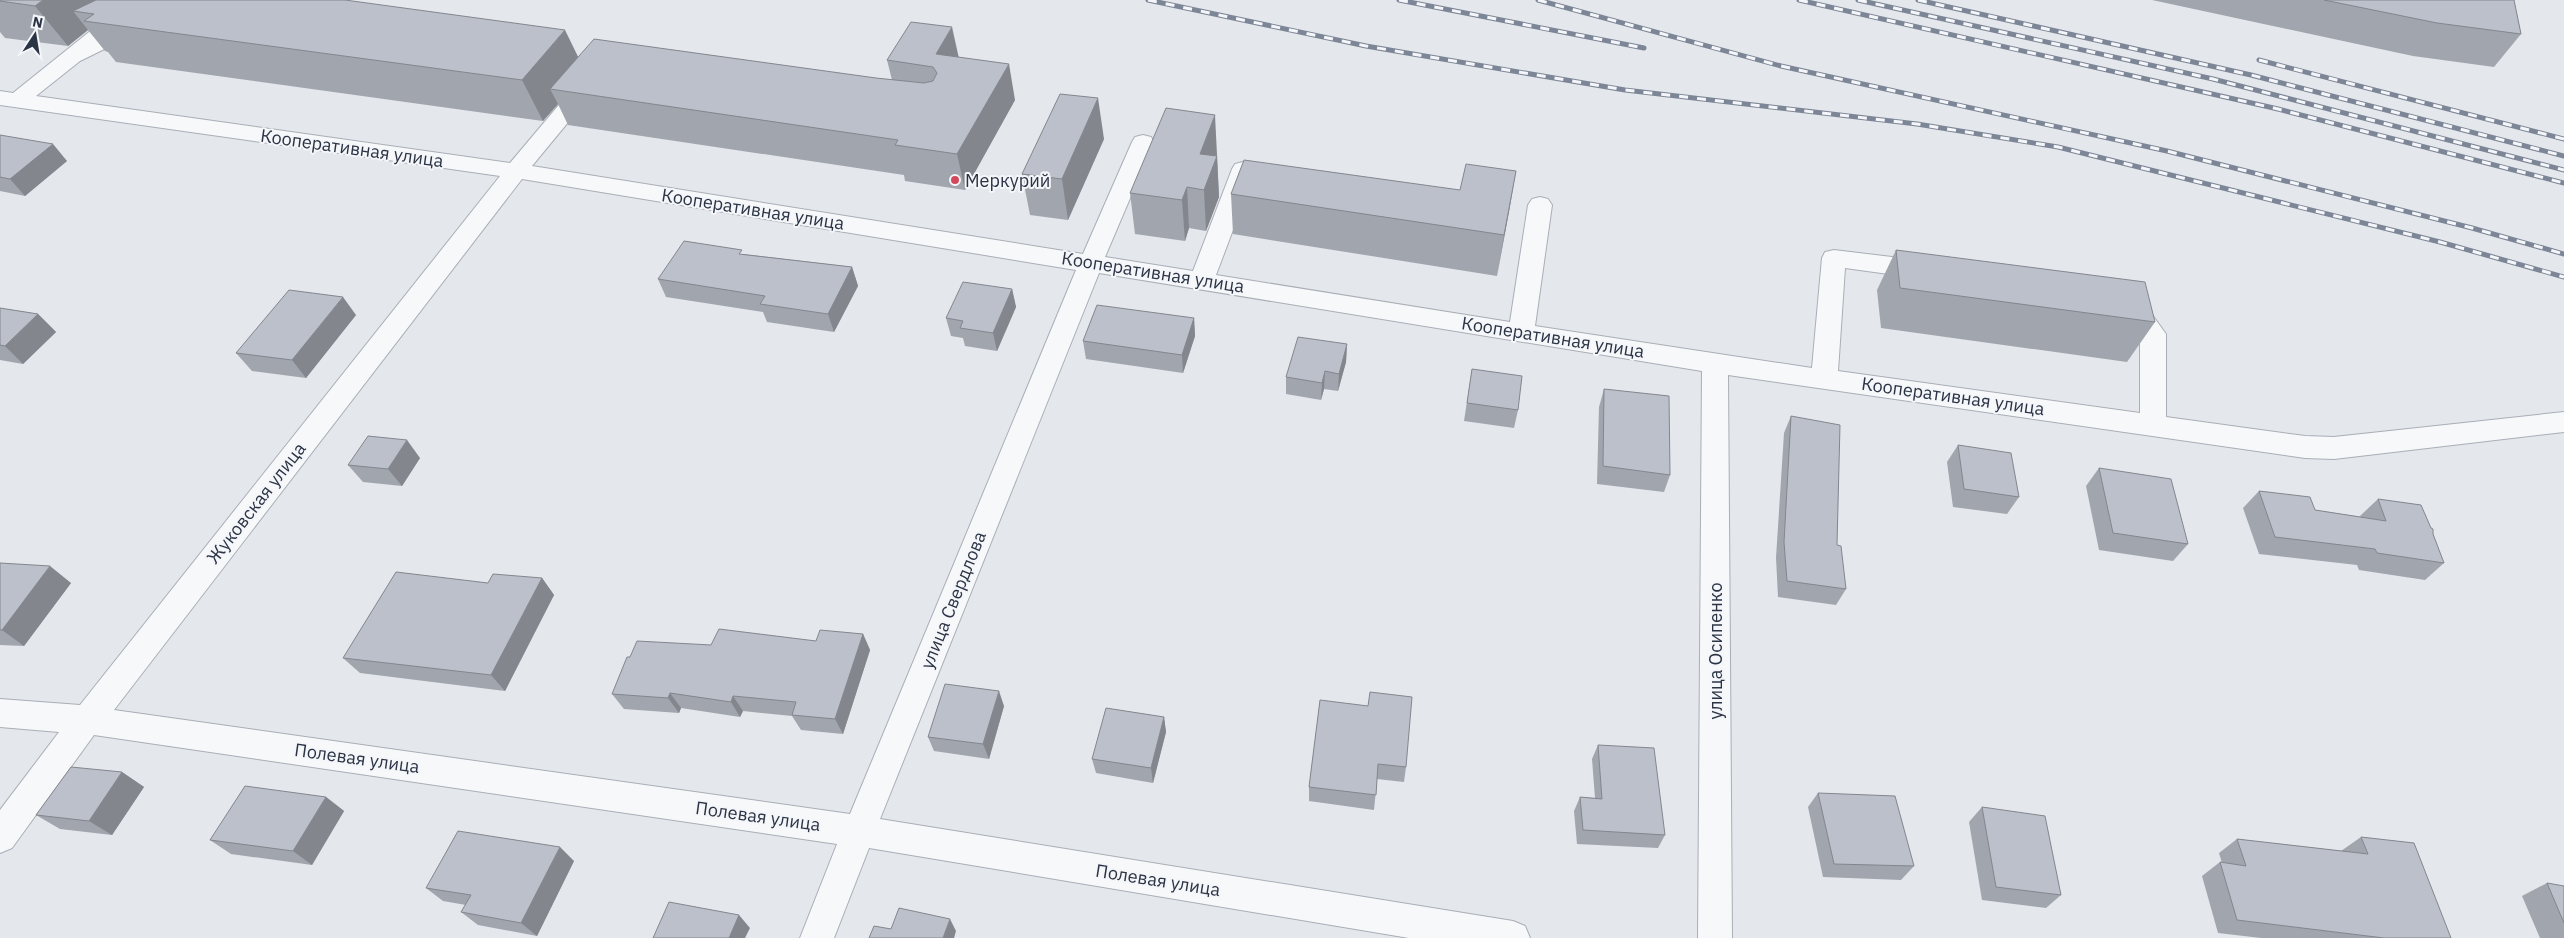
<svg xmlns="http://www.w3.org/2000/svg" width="2564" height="938" font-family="'IBM Plex Sans',sans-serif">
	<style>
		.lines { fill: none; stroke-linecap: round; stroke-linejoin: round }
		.minor-casing { stroke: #a9aeb7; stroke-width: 2 }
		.minor { fill: #f7f8fa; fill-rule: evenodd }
		.rail-casing { stroke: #7d8696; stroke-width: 5 }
		.rail { stroke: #f4f6f9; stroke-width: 3; stroke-dasharray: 9; stroke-linecap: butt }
		.wall { fill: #a1a5ae }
		.shaded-wall { fill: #83868d }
		.building { fill: #bbc0ca; stroke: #83868d }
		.poi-dot { fill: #d1495b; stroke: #f4f6f9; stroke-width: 2 }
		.labels { text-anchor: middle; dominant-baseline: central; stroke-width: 4; stroke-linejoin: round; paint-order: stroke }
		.street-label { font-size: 18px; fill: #2b3445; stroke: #f4f6f9 }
		.poi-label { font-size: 18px; fill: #2b3445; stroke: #f4f6f9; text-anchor: start }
	</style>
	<rect width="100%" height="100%" fill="#e4e7ec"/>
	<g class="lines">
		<g class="minor-casing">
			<path id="minor" d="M129,0H151L125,24L132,22L139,24L142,28L139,32L80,61L36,96L510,163L579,81L587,79L595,81L598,86L532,166L1083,254L1132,142L1135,137L1143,135L1151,137L1154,142L1105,257L1193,271L1232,169L1235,164L1243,162L1253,164L1256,169L1216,275L1510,322L1528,205L1532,199L1540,197L1548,199L1552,205L1535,326L1812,368L1822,258L1825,252L1834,250L1925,261L1934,264L1937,270L1934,276L1925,279L1845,268L1838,371L2140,413V335L2116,300L2119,294L2128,291L2137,294L2166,334V417L2305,436L2334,437L2564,412V432L2334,459L2305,458L1728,375L1732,938H1698L1702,371L1099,273L880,819L1513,921L1525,926L1530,938H1409L869,848L834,938H800L837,844L94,735L12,848L0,853V810L59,732L0,727V699L80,705L500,176L0,105V91L13,93ZM522,179L1076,270L850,814L114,710Z"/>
		</g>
		<use href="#minor" class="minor"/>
		<g class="rail-casing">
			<g id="rail">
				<polyline points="1148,0 1366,46 1625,90 1917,124 2058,147 2440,242 2564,277"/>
				<polyline points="1399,0 1644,48"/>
				<polyline points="1538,0 1781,66 2167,151 2472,228 2564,254"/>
				<polyline points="1799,0 2278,109 2564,183"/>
				<polyline points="1858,0 2213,79 2564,170"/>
				<polyline points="1918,0 2251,75 2564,156"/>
				<polyline points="2259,60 2564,139"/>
			</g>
		</g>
		<use href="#rail" class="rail"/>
	</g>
	<g class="wall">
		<polygon points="0,0 578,57 892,80 887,60 959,57 1015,100 965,190 905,181 904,175 568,125 558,104 543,121 116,62 108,52 105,51 88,30 68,46 5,38 0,32"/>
		<polygon points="2152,0 2514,0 2521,34 2494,67 2413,56"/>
		<polygon points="0,135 67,161 25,196 0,191"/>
		<polygon points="1104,139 1068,220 1030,215 1022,174"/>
		<polygon points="1217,155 1219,197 1206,231 1189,228 1185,241 1135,234 1130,193"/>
		<polygon points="1516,171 1497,276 1233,234 1231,194 1460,190"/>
		<polygon points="1896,250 2155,322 2127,362 1881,328 1877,290"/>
		<polygon points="743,254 852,267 858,286 834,332 767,322 763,312 666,297 658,279"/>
		<polygon points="1012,289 1016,307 997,351 965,346 963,338 951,336 946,318"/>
		<polygon points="0,308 38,314 56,332 23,364 0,360"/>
		<polygon points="356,315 306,378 252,371 236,353"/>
		<polygon points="1194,318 1195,336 1183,373 1086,359 1083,341"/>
		<polygon points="1347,344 1346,362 1338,391 1324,389 1321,400 1286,394 1286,377"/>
		<polygon points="1472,369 1518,410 1514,428 1464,421"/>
		<polygon points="1604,389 1670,475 1664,492 1597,484 1599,407"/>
		<polygon points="1791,416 1837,545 1846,589 1836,605 1778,597 1776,558 1784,433"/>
		<polygon points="1958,445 2019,497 2007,514 1953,507 1947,462"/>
		<polygon points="420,458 402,486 363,482 348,465"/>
		<polygon points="2099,468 2188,544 2173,561 2099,550 2086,486"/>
		<polygon points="2259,491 2315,510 2361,517 2360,516 2378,499 2433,534 2444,563 2425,580 2359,570 2357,565 2259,554 2243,508"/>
		<polygon points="0,563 71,583 24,646 0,645"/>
		<polygon points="542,578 554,595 505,691 360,673 343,658 488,583"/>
		<polygon points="863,634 870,650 843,734 801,730 792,716 743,711 740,717 681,708 679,713 624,709 612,694 630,657 711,645 816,641"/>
		<polygon points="1320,700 1406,767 1404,782 1377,779 1374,810 1309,801 1309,787"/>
		<polygon points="1004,706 989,759 934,751 928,737"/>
		<polygon points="1164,717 1166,732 1153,783 1096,773 1092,759"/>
		<polygon points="1598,745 1665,835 1658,848 1577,844 1574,811 1580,797 1595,798 1592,759"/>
		<polygon points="122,772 144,787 112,835 60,829 36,815"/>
		<polygon points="1818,793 1914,866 1901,880 1823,877 1808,807"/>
		<polygon points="326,797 344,811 312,865 231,854 210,840"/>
		<polygon points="1982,807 2061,895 2046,908 1982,900 1969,822"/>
		<polygon points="2361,837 2451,938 2261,938 2218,933 2202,876 2220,862 2222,863 2219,853 2237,839 2341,851"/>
		<polygon points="574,861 537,936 478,925 461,912 466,905 443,901 426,888"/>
		<polygon points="2547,883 2564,886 2564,938 2540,938 2522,896"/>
	</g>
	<g class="shaded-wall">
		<polygon points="43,0 119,0 94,14 73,11 88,30 68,46 35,6"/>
		<polygon points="952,27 960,63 936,54"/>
		<polygon points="565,30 585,71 550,89 558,104 543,121 522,80"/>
		<polygon points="1009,64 1015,100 965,190 957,154"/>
		<polygon points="1098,98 1104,139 1068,220 1062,179"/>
		<polygon points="1215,115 1217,155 1204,190 1200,154"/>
		<polygon points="53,144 67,161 25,196 10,179"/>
		<polygon points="1217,156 1219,197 1206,231 1204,190"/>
		<polygon points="1516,171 1509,212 1497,276 1504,235"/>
		<polygon points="1187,187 1189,228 1185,241 1182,200"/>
		<polygon points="852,267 858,286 834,332 828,314"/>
		<polygon points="1012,289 1016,307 997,351 993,333"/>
		<polygon points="343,297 356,315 306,378 292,360"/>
		<polygon points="38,314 56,332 23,364 5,346"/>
		<polygon points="1194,318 1195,336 1183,373 1182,355"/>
		<polygon points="1347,344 1346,362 1338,391 1339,374"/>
		<polygon points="1325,371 1324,389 1321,400 1322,383"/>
		<polygon points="407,440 420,458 402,486 388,469"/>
		<polygon points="50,566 71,583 24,646 2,630"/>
		<polygon points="542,578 554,595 505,691 491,675"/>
		<polygon points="863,634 870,650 843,734 835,719"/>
		<polygon points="999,691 1004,706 989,759 983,744"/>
		<polygon points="670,693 681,708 679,713 668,698"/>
		<polygon points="733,696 743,711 740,717 731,702"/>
		<polygon points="1164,717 1166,732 1153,783 1151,768"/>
		<polygon points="122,772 144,787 112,835 89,821"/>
		<polygon points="326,797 344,811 312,865 293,851"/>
		<polygon points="560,847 574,861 537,936 521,923"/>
		<polygon points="739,915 750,928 745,938 729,938"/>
		<polygon points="950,919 956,931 954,938 943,938"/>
	</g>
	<g class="building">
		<polygon points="0,0 43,0 35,6 0,1"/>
		<polygon points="96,0 345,0 565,30 522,80 84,21 94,14 73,11"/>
		<polygon points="2324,0 2514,0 2521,34 2437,23"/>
		<polygon points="911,22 952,27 936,54 1009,64 957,154 895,145 898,140 550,89 594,39 876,78 924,83 933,81 937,73 933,67 887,60"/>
		<polygon points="1060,94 1098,98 1062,179 1022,174"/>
		<polygon points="1166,108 1215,115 1200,154 1217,156 1204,190 1187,187 1182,200 1130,193"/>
		<polygon points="0,135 53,144 10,179 0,177"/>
		<polygon points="1244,160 1460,190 1466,164 1516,171 1504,235 1231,194"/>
		<polygon points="684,241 742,250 739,254 852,267 828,314 760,304 765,296 658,279"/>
		<polygon points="1896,250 2145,282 2155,322 1900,288"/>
		<polygon points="963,282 1012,289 993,333 960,328 963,321 946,318"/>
		<polygon points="289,290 343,297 292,360 236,353"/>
		<polygon points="1097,305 1194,318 1182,355 1083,341"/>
		<polygon points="0,308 38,314 5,346 0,345"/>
		<polygon points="1298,337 1347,344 1339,374 1325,371 1322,383 1286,377"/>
		<polygon points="1472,369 1522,376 1518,410 1467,403"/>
		<polygon points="1604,389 1669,396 1670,475 1603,466"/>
		<polygon points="1791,416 1840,425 1837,545 1841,546 1846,589 1787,581 1784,542"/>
		<polygon points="368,436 407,440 388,469 348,465"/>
		<polygon points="1958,445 2011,453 2019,497 1964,489"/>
		<polygon points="2099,468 2171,479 2188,544 2113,533"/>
		<polygon points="2259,491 2310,497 2315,510 2386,521 2378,499 2421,505 2431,528 2433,529 2433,534 2444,563 2377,553 2375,549 2275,537"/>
		<polygon points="0,563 50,566 2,630 0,630"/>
		<polygon points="396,572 488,583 493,574 542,578 491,675 343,658"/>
		<polygon points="719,629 816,641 820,630 863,634 835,719 792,715 796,702 733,696 731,702 670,693 668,698 612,694 627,657 630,657 637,641 711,645"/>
		<polygon points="945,684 999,691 983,744 928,737"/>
		<polygon points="1370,692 1412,697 1406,767 1378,764 1376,795 1309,787 1320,700 1368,706"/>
		<polygon points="1106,708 1164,717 1151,768 1092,759"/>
		<polygon points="1598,745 1654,748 1665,835 1583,830 1580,797 1602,799"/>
		<polygon points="71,767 122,772 89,821 36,815"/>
		<polygon points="245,786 326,797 293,851 210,840"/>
		<polygon points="1818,793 1895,796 1914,866 1834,864"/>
		<polygon points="1982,807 2045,816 2061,895 1996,887"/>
		<polygon points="458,831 560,847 521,923 461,912 471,895 426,888"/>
		<polygon points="2361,837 2414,843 2451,938 2384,938 2237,920 2220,862 2246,866 2237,839 2368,854"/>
		<polygon points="2547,883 2564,886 2564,923"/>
		<polygon points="669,902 739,915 729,938 653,938"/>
		<polygon points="899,908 950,919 943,938 869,938 874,926 891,929"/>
	</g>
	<circle class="poi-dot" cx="955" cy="180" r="5"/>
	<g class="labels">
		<g class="street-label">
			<text transform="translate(352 148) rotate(8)">Кооперативная улица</text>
			<text transform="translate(753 209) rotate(9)">Кооперативная улица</text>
			<text transform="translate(1153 272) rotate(9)">Кооперативная улица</text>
			<text transform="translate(1553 337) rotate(9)">Кооперативная улица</text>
			<text transform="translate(1953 396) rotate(8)">Кооперативная улица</text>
			<text transform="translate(256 503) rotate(-52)">Жуковская улица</text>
			<text transform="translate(953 600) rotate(-68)">улица Свердлова</text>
			<text transform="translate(1715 651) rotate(-90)">улица Осипенко</text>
			<text transform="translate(357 758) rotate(8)">Полевая улица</text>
			<text transform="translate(758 816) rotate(8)">Полевая улица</text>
			<text transform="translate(1158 880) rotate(9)">Полевая улица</text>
		</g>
		<g class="poi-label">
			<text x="965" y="180">Меркурий</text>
		</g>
	</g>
	<g transform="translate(35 35) rotate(12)" stroke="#f4f6f9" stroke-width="4" paint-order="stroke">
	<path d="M0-4L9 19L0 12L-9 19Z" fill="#2b3445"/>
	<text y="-8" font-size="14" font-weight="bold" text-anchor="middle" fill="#2b3445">N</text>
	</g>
</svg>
